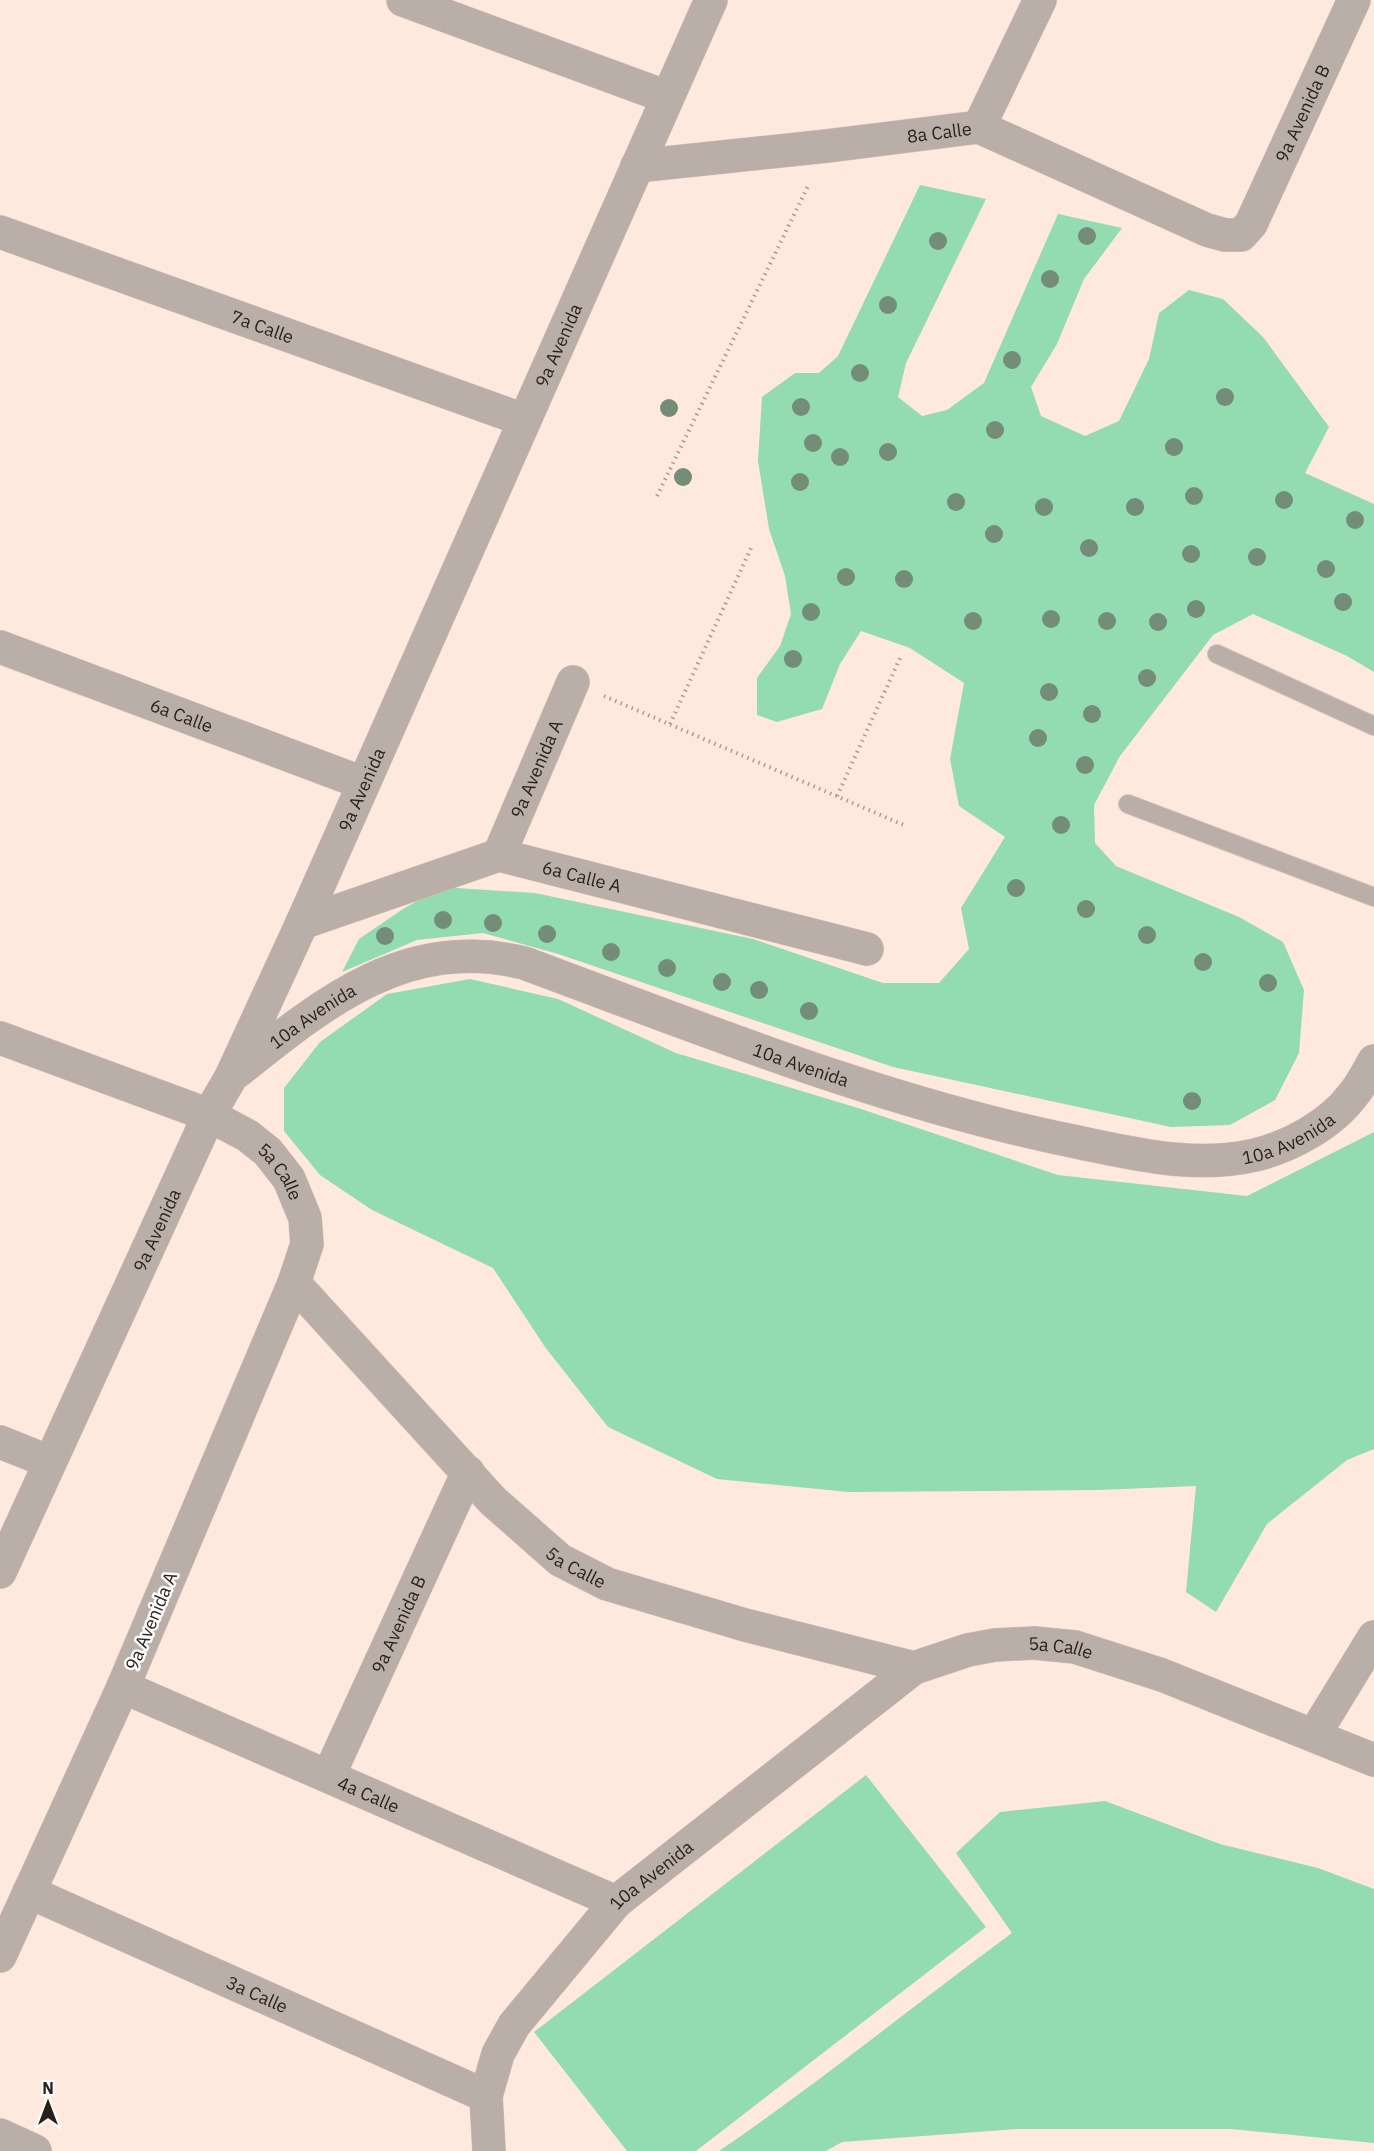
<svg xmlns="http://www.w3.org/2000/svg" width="1374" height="2151" font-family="'IBM Plex Sans',sans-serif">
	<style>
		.green { fill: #93dbb1 }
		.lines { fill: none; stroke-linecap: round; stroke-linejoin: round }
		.service-casing { stroke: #d8c4bb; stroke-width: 20 }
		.minor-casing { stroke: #d8c4bb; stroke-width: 34 }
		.tertiary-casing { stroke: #d8c4bb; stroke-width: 34 }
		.path { stroke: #ae9c94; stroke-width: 4; stroke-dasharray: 1.5 4.5; stroke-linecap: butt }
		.service { stroke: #baaea8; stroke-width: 18 }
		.minor { stroke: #baaea8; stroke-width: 33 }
		.tertiary { stroke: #baaea8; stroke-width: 33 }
		.tree { fill: #738d79 }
		.labels { text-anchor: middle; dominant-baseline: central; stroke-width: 5; stroke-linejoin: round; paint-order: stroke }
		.street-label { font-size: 18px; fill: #291f1a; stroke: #fbfbfb }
	</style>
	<rect width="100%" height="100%" fill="#ffe8de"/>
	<g class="green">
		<polygon points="920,185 986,199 906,363 898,397 922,416 947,410 984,383 1058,214 1122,228 1084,279 1057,344 1031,387 1041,416 1085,436 1119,421 1149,359 1159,313 1189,290 1223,299 1263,337 1329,427 1305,473 1374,504 1374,672 1347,656 1253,614 1213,635 1120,756 1094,805 1095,843 1116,866 1239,917 1283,942 1304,990 1299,1053 1275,1100 1230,1125 1171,1127 893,1067 558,954 483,933 417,940 342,972 359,939 403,909 441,887 535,893 753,939 883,983 939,983 969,949 961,908 1005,837 959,806 950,759 964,683 910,648 861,631 840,664 822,709 777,722 757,715 757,678 780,646 791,614 785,576 769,529 758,461 762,397 795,373 819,373 838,356"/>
		<polygon points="470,979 558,999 676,1053 858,1108 1058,1175 1247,1196 1374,1132 1374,1449 1347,1460 1267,1524 1216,1612 1186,1592 1196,1486 1098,1490 849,1492 717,1479 608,1427 545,1347 493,1268 372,1210 320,1175 284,1131 284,1088 320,1042 387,994"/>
		<polygon points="866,1775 986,1927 696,2151 627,2151 534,2032"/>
		<path d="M1105,1801L1220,1844L1318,1868L1374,1889V2143L1231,2129H1017L842,2142L826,2151H719C820,2082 914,2005 1012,1933L956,1853L1000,1812Z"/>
	</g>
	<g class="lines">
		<g class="service-casing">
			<g id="service">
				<polyline points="1217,654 1374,726"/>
				<polyline points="1128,804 1374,897"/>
			</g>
		</g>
		<g class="minor-casing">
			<g id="minor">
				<polyline points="403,0 667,97"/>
				<polyline points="979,127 1040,0"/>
				<path id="s1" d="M637,166L827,146L979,127L1207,230L1225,235H1241L1251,224L1354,0"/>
				<path id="s2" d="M0,232L524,420"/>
				<path id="s3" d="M0,647L363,783"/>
				<path id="s4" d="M499,855L573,682"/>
				<path id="s5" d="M302,923L499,855L867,949"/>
				<path id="s6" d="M237,1072C323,1003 407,934 524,963C705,1030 887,1104 1077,1142C1135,1154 1196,1169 1255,1155C1289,1147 1330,1125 1352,1096C1361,1086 1367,1073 1374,1061"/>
				<path id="s7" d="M294,1283L493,1501L560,1560L607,1584L745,1625L914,1668L968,1650L995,1645L1034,1643L1075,1647L1162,1675L1374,1760"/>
				<polyline points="0,1442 50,1462"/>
				<path id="s8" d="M0,1572L209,1115L231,1077L302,923L711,0"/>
				<path id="s9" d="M123,1687L616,1902"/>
				<polyline points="1314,1735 1374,1637"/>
				<path id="s10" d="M329,1775L468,1472"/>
				<path id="s11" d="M29,1892L486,2096"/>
				<polyline points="0,2135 35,2151"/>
				<path id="s12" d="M489,2151L486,2096L498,2054L514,2025L616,1902L914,1668"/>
			</g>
		</g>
		<g class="tertiary-casing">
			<g id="tertiary">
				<path id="s13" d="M0,1038L209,1115L248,1136L268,1152L289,1179L305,1218L307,1244L294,1283L123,1687L0,1956"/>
			</g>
		</g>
		<g class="path">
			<polyline points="657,496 809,184"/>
			<polyline points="604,696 906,826"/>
			<polyline points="670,724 752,546"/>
			<polyline points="837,796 901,656"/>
		</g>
		<use href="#service" class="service"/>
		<use href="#minor" class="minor"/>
		<use href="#tertiary" class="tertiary"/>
	</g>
	<g class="tree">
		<circle cx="1087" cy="236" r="9"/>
		<circle cx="938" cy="241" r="9"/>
		<circle cx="1050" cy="279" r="9"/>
		<circle cx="888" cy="305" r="9"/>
		<circle cx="1012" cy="360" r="9"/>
		<circle cx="860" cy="373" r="9"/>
		<circle cx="1225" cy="397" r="9"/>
		<circle cx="801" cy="407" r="9"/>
		<circle cx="669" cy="408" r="9"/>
		<circle cx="995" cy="430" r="9"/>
		<circle cx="813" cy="443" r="9"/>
		<circle cx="1174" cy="447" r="9"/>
		<circle cx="888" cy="452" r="9"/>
		<circle cx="840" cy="457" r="9"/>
		<circle cx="683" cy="477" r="9"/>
		<circle cx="800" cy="482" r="9"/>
		<circle cx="1194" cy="496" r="9"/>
		<circle cx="1284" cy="500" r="9"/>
		<circle cx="956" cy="502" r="9"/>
		<circle cx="1044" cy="507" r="9"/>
		<circle cx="1135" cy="507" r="9"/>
		<circle cx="1355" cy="520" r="9"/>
		<circle cx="994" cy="534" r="9"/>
		<circle cx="1089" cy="548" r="9"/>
		<circle cx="1191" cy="554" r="9"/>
		<circle cx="1257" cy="557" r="9"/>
		<circle cx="1326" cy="569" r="9"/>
		<circle cx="846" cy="577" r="9"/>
		<circle cx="904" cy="579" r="9"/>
		<circle cx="1343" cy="602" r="9"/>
		<circle cx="1196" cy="609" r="9"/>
		<circle cx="811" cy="612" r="9"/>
		<circle cx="1051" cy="619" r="9"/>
		<circle cx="973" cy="621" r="9"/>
		<circle cx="1107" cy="621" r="9"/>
		<circle cx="1158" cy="622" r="9"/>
		<circle cx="793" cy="659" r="9"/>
		<circle cx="1147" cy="678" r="9"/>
		<circle cx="1049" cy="692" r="9"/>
		<circle cx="1092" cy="714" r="9"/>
		<circle cx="1038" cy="738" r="9"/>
		<circle cx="1085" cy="765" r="9"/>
		<circle cx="1061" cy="825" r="9"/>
		<circle cx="1016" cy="888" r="9"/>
		<circle cx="1086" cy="909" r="9"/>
		<circle cx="443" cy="920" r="9"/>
		<circle cx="493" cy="923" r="9"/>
		<circle cx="547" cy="934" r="9"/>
		<circle cx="1147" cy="935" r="9"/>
		<circle cx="385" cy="936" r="9"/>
		<circle cx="611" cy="952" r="9"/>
		<circle cx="1203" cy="962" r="9"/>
		<circle cx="667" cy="968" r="9"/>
		<circle cx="722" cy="982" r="9"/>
		<circle cx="1268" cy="983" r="9"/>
		<circle cx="759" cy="990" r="9"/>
		<circle cx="809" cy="1011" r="9"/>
		<circle cx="1192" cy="1101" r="9"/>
	</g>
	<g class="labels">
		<g class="street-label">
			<text stroke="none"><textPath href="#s1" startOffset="766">9a Avenida B</textPath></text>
			<text stroke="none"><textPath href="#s1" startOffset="304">8a Calle</textPath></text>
			<text stroke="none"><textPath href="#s2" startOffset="279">7a Calle</textPath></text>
			<text stroke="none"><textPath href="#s8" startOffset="1348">9a Avenida</textPath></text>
			<text stroke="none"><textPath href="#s3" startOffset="194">6a Calle</textPath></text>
			<text stroke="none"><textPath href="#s4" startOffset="94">9a Avenida A</textPath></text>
			<text stroke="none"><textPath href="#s8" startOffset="862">9a Avenida</textPath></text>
			<text stroke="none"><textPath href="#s5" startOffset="294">6a Calle A</textPath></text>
			<text stroke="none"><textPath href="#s6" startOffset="94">10a Avenida</textPath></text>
			<text stroke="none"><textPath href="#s6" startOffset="615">10a Avenida</textPath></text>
			<text stroke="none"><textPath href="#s6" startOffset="1119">10a Avenida</textPath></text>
			<text stroke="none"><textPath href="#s13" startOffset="316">5a Calle</textPath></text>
			<text stroke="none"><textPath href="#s8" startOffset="376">9a Avenida</textPath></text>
			<text stroke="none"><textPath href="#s7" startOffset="402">5a Calle</textPath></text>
			<text transform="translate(151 1621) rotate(-67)">9a Avenida A</text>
			<text stroke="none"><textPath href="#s10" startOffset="166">9a Avenida B</textPath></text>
			<text stroke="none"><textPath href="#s7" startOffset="906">5a Calle</textPath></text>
			<text stroke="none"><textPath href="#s9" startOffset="268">4a Calle</textPath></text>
			<text stroke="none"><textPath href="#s12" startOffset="336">10a Avenida</textPath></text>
			<text stroke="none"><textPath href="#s11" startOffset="250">3a Calle</textPath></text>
		</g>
	</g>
	<g transform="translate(48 2103)" stroke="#fbfbfb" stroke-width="4.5" paint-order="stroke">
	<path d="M0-4.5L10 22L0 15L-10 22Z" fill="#291f1a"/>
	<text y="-9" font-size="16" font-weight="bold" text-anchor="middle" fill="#291f1a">N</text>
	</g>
</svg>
